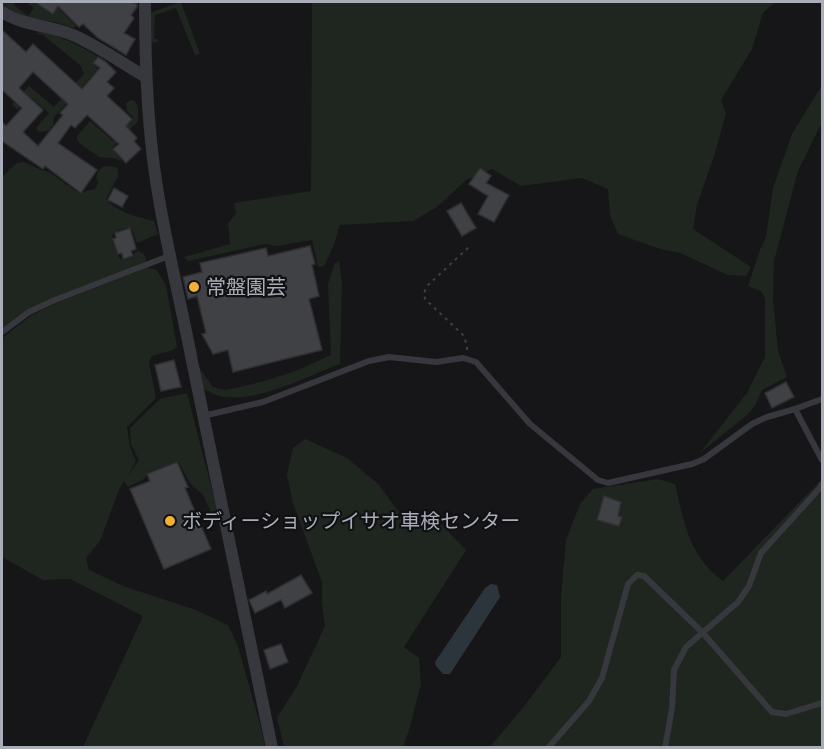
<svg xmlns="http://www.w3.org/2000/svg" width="824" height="749" font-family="Roboto,'Noto Sans JP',sans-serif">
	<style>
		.green { fill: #1e261f }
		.water { fill: #2c353c }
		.building { fill: #404145; stroke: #303034; stroke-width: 1.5; fill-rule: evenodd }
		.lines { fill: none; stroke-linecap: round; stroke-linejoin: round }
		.path { stroke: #3d3f44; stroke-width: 2; stroke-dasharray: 3 4.5; stroke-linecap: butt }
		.service { stroke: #37383d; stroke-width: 6 }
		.minor { stroke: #37383d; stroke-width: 12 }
		.poi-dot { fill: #f2b134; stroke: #111113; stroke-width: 2 }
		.labels { text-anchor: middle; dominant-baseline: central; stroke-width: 4.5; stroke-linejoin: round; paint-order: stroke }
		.poi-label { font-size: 20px; fill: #a8adb8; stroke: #111113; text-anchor: start }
	</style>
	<rect width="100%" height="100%" fill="#161618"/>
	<g class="green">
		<polygon points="3,2 16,2 14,5 28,16 34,8 26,2 52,2 76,26 74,28 58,23 21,16 2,5"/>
		<polygon points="179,2 181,2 200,54 195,55 176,8 155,15 154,38 157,39 158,42 149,43 150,13"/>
		<polygon points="312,2 775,2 763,13 752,49 721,100 726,114 714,156 697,205 693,229 751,267 746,276 728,275 680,253 660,249 618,234 610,215 608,189 582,178 521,186 492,169 466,180 437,207 413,221 340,225 334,245 324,266 318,267 312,240 277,246 265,244 188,261 184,257 230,244 228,224 236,213 234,203 311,191"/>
		<path d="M40,31C62,37 78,44 97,56L92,63L98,69L54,117L53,125L48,131L39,132L36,128L49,113L32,98H29L17,110L12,104L29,86L54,107L84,74L81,66L42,34L39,35L37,34Z"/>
		<polygon points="822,85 822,122 798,171 774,261 773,300 778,351 787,377 762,390 755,406 746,416 700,453 747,393 765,357 765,299 761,291 748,286 760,250 766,237 773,188 792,134"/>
		<path d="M131,100C140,101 138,114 138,121L112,148L122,161L112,158L99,157L83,146L77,140V136L90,121L113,141L133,119V117L127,111L126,103Z"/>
		<path d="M24,162L44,171L49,172L79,193L95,189L98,183L96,177L99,170L104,166L116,167L118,170V176L106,199C118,213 138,217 154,221L158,234L137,243L132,229C125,226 118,230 112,235L118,256L122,260L134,257V253L139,251L144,254L147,262L27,310L2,328V177L17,163Z"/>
		<path d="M339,261L342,283L340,364C308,376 255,404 220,396C215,395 209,391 203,389L198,366L213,387L226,390L261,382L293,372L331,355L328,284L335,263Z"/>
		<polygon points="147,268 156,269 166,285 177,347 173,350 152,356 149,362 156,398 127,427 130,447 136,461 127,477 139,460 131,444 130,428 160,399 187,393 220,521 216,523 203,495 190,483 178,461 148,472 144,479 128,487 124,481 119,490 100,541 86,558 89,570 123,586 196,610 228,625 238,646 261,728 265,747 83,747 143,616 70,579 43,580 2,557 2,338 32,315 59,302"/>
		<polygon points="305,439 347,458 378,484 410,527 431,514 466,550 404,647 419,658 421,684 409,730 403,747 284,747 277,718 297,686 325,626 322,603 322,582 293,503 287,475 293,448"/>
		<path d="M658,479L675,484C684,523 689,556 723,581L822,479V747L489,748L522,709L561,657V596L566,540L580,504L593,489Z"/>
	</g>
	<polygon class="water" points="491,584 497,585 500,597 450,674 443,674 436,666 435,662 485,588"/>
	<g class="building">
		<polygon points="35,2 132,2 137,4 137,7 131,15 134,18 124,33 135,39 126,55 98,38 83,24 79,27 58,6 53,14"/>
		<path d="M2,30L26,52L33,44L82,89L100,68L93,63L98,57L106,62L116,72L107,82L114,88L107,96L132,119L126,126L137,138L134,141L141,149L126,163L113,149L119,144L87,115L75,128L71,125L58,143L97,170L81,193L45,166L43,169L2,141V122L6,126L22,108L2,90ZM33,72L68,104L60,113L63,115L38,146L23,132L43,110L19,88Z"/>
		<polygon points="480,168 491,176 486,183 509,195 494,222 478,214 488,196 469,184"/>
		<polygon points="114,188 128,196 122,207 108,200"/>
		<polygon points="461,203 476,228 462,236 447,211"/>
		<polygon points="130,228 136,249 131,251 133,256 123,259 122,253 118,254 113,239 116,238 115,233"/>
		<polygon points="310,246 315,264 312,265 319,296 309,299 322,350 233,372 228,350 213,354 202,334 206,333 197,296 188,299 183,277 202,272 200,263 266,248 268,256"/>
		<polygon points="174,360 181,387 161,391 155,365"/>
		<polygon points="786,382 794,397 772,408 765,393"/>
		<polygon points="177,462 188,487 185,488 211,549 164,569 130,489 150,481 147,474"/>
		<polygon points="604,496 621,502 618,516 622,517 619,526 597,520"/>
		<polygon points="301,575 312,593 285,608 281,600 255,613 249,600 266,591 267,594"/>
		<polygon points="281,644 288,662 270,669 264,650"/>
	</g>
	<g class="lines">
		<polyline class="path" points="467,350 467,345 463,335 425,299 424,293 427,286 470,246"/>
		<g class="service">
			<polyline points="2,332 29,312 55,300 169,256"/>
			<polyline points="795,409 822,460"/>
			<polyline points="203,416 263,402 369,361 389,357 436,362 463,358 476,362 530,424 598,480 608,483 692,464 704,459 752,424 767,417 795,409 822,399"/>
			<polyline points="548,748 589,701 602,678 628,584 637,575 644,576 702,632 772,712 786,714 822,703"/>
			<polyline points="665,748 672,708 674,670 686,647 738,602 749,586 761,553 819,489 822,484"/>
		</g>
		<g class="minor">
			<path d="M145,2C145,64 147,126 157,187C166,245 181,303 192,361C218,490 245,619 272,748"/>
			<path d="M2,12C23,26 50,25 73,35C98,46 122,63 146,77"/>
		</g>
	</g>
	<g class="poi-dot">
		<circle cx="194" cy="287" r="6"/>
		<circle cx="170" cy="521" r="6"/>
	</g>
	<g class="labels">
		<g class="poi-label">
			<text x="206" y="287">常盤園芸</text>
			<text x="182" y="521">ボディーショップイサオ車検センター</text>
		</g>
	</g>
	<rect width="824" height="749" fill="none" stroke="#a8adb8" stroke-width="6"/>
</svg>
